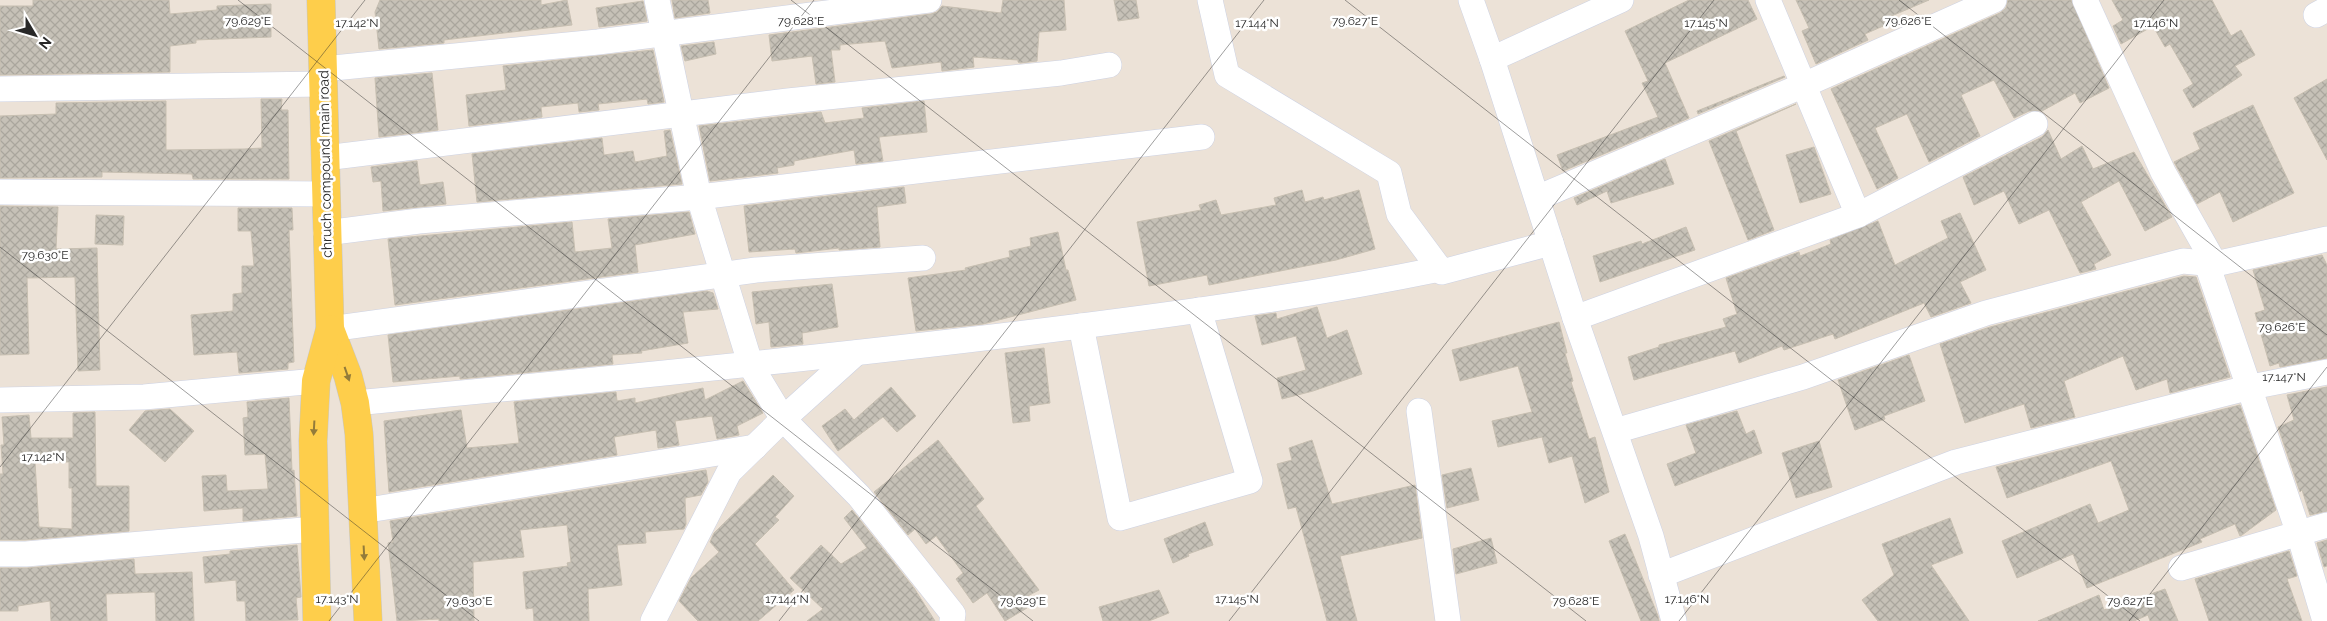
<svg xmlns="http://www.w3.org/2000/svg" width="2327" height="621" font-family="Raleway,sans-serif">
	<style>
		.building { fill: url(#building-cross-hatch); stroke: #c7bfb1; fill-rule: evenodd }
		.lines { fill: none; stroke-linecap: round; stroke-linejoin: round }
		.minor-casing { stroke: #cdd2e3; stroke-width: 26 }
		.major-casing { stroke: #c7c7c7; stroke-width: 29 }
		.minor { stroke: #fff; stroke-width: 25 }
		.major { stroke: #fece4b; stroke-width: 28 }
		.oneway { fill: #937b3a }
		.ticks { fill: none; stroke: #282828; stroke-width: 1; stroke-opacity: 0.45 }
		.labels { text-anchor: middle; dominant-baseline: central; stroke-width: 5; stroke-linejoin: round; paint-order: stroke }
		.street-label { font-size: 14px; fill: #282828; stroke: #fff }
		.ticks-label { font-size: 12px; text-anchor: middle; fill: #282828; stroke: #fff; stroke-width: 5; stroke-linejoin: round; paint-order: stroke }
	</style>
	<defs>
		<pattern id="building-cross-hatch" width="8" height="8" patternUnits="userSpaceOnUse" patternTransform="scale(1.25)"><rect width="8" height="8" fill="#c6c1b7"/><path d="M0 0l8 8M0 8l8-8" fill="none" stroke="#aaa69d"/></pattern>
	</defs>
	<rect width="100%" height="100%" fill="#ece2d7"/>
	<g class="building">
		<polygon points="33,0 169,0 170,14 217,10 217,6 271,4 271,37 196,40 196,43 170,46 170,72 0,75 0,6 33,6"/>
		<polygon points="380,0 541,0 541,5 567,0 572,25 444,40 444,43 379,49 375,12"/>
		<polygon points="672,0 708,0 710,13 675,18"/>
		<polygon points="1003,0 1064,0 1066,30 1039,32 1037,61 1020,63 1018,62 1018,60 973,57 974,67 942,71 941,62 892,68 885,41 840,45 840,50 831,50 835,82 816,84 812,56 772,61 769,35 931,14 937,12 942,6 1001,13"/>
		<polygon points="1114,0 1136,0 1139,18 1118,21"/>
		<polygon points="1689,0 1748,0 1757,19 1665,63 1689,118 1563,171 1557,155 1658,117 1642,83 1648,81 1625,31"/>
		<polygon points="1796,0 1929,0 1887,18 1890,23 1865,34 1868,40 1816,64 1802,31 1809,28"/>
		<polygon points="2008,0 2071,0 2109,88 2080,103 2075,93 2042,111 2029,111 2014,118 1994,80 1961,95 1980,136 1929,162 1907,114 1875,128 1898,178 1877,189 1831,89 2000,13 2006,8"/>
		<polygon points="2112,0 2212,0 2231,36 2241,30 2255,55 2235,66 2242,75 2193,108 2183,90 2193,84 2170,44 2165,47 2153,26 2121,44 2113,26 2123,20"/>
		<polygon points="643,1 647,21 599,27 596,8"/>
		<polygon points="714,42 716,54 685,61 681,46"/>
		<polygon points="653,50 664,102 648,104 647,99 598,104 599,110 579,112 578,103 541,107 542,117 469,126 466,95 506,90 503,66"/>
		<polygon points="432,73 438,130 379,137 375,78"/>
		<polygon points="1784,76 1785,77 1698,114 1697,111"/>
		<polygon points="2327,79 2327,160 2294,98"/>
		<polygon points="261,99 282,99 281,110 288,110 289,179 193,179 192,174 102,172 102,177 0,178 0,116 56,114 56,103 166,101 166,150 244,149 262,148"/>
		<polygon points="924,101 927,132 879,137 883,161 856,164 854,150 794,161 794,165 777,168 778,173 710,181 699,126 821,112 825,123 864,118 862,108"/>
		<polygon points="1796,104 1736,131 1774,230 1748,240 1709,141"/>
		<polygon points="2253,105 2294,193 2233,222 2220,192 2197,204 2174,162 2200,149 2193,133"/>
		<polygon points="670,130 682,184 477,202 472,154 602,138 604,155 633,151 635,162 667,156 664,131"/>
		<polygon points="2048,130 2061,159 2082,146 2093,169 2134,152 2172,217 2145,231 2119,181 2081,202 2111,255 2094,264 2096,269 2080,273 2049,210 2019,224 2004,191 1974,205 1963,177 2042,137"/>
		<polygon points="1814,147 1831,194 1800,203 1786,155"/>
		<polygon points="1665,159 1674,184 1611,203 1607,191 1577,205 1574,198"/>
		<polygon points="417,161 420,185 443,182 446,204 383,211 381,181 373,182 371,167"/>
		<polygon points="904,187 906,203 877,207 880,247 839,250 839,248 796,253 795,249 749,252 744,206"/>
		<polygon points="1302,190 1305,202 1323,197 1324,200 1359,190 1375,249 1336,260 1209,285 1207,275 1149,286 1137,222 1201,210 1199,205 1216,200 1221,215 1276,205 1274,198"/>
		<polygon points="0,206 58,207 56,249 97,248 100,370 78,371 75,277 27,278 29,354 0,355"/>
		<polygon points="238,208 292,208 293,230 289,230 294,362 288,363 288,369 239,373 237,352 194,355 191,315 233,311 233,294 242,293 242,266 254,266 251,231 238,231"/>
		<polygon points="689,212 695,234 635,245 638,272 395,305 388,239 572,222 575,252 612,248 608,219"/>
		<polygon points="1960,213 1986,270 1960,282 1971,303 1931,317 1924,303 1835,339 1833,334 1784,350 1782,346 1739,363 1735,351 1634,380 1628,357 1659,347 1659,345 1726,327 1723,319 1737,314 1726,278 1799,252 1800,256 1831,244 1830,240 1878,221 1895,265 1948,238 1941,221"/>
		<polygon points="96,215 124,216 123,245 95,244"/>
		<polygon points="1686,227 1695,250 1600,282 1593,256 1641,241 1642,244"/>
		<polygon points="1058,232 1066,270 1068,270 1076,300 983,324 916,331 908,278 966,270 965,268 1010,257 1009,251 1031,246 1030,238"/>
		<polygon points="2322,255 2327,265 2327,358 2280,367 2279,363 2270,366 2255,313 2265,310 2253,270"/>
		<polygon points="2184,276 2196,277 2230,377 2170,393 2167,379 2136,390 2123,356 2064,381 2075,417 2031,428 2024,404 1965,423 1940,344 1990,327"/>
		<polygon points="832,284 838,327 802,333 803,344 771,347 769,322 756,324 752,292"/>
		<polygon points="707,291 713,293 718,309 683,312 688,343 641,351 642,353 612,355 613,364 460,379 460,376 393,382 388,335"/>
		<polygon points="1317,307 1327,338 1347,330 1362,374 1313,391 1282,399 1277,378 1306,370 1296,336 1262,345 1255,316 1276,313 1277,319"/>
		<polygon points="1559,322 1567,353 1565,353 1573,381 1571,382 1589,439 1595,437 1609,492 1585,503 1572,456 1549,463 1542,437 1498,447 1492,421 1532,412 1518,366 1460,381 1452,350"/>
		<polygon points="1044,348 1050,403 1029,406 1030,421 1013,423 1005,353"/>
		<polygon points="1909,355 1925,401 1884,416 1885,419 1855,430 1838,380"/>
		<polygon points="743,381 763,413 737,426 739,435 717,439 712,416 675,421 679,445 658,448 656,430 614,437 617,455 389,492 384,421 461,410 467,448 500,445 519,443 514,402 616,392 617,401 635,398 635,403 703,388 705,400"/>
		<polygon points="891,387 916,416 897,432 883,417 838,451 822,426 845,409 854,420"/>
		<polygon points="2327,387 2327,511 2310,515 2302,490 2300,492 2278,427 2294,420 2287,395"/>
		<polygon points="289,398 292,471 294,470 297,516 243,521 243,508 204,511 202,476 226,475 227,491 268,489 265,454 245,455 243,418 248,417 247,402"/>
		<polygon points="2240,405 2276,510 2242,535 2240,536 2235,524 2200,539 2202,542 2087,588 2073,554 2017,578 2002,541 2090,504 2098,523 2129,510 2111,461 2007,498 1996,467"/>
		<polygon points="170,409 194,431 165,462 129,430 145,411"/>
		<polygon points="1737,411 1746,434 1754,430 1762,453 1675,486 1667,464 1696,453 1686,425"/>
		<path d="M95,412L96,486H129V531L25,540H0V474H3L1,445H4L2,417L29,415L31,438H73V413ZM35,462H69V488H72V529L39,527Z"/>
		<polygon points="938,440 984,499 976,506 1039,590 1022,599 1027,608 1005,621 987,593 973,603 956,579 963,573 936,536 926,544 915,529 908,535 874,492"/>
		<polygon points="1312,440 1332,504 1415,485 1422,538 1340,556 1357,621 1327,621 1296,507 1288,509 1277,464 1292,460 1289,448"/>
		<polygon points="1819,441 1832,487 1796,498 1782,453"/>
		<polygon points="1471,468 1479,500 1447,508 1442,475"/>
		<polygon points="706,470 708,482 701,495 685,498 686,524 684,529 645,532 646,543 617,545 622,585 588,589 589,621 534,621 533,608 526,609 523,572 568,566 567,563 571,562 567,525 520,530 524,557 473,562 474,621 439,621 439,619 397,621 388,543 393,542 390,521"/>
		<polygon points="773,475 794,496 775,517 779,520 755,544 794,590 758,621 698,621 679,601 691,578 719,552 710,542 714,533"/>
		<polygon points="852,510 914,588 935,621 807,621 823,609 790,578 821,545 841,564 867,548 844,518"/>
		<polygon points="1950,518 1963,553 1931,565 1969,621 1878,621 1862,600 1894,575 1882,544"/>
		<polygon points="1205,522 1213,545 1188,554 1189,556 1173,563 1164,539"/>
		<polygon points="1625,534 1658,616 1659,621 1641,621 1609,541"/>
		<polygon points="1491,538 1497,563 1456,574 1453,549"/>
		<polygon points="2327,540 2327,566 2324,567 2317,543"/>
		<polygon points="297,545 301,597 296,598 298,620 246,621 245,601 237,601 236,580 205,583 203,557 230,554 230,551"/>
		<polygon points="2289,551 2297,576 2287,579 2302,621 2209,621 2195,579"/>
		<polygon points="134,559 135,574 192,572 194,621 156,621 155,592 106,594 107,621 51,621 50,601 18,606 18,611 0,611 0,568 27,568"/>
		<polygon points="2165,589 2178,621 2150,621 2148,615 2134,621 2038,621 2099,595 2104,610"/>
		<polygon points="1159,590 1169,613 1149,621 1103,621 1099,607"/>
	</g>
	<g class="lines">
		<g class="minor-casing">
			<g id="minor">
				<polyline points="657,0 699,197 751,366 783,419 859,496 953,614 952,621"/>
				<polyline points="1210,0 1227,75 1389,173 1399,214 1442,272 1551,243"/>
				<polyline points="1471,0 1492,59 1575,318 1651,536 1674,621"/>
				<polyline points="2085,0 2163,172 2215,264"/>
				<polyline points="2316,15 2327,9"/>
				<polyline points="1492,59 1621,0"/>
				<polyline points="323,69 598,42 929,0"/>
				<polyline points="0,89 323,84"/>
				<polyline points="325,158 788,101 1061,73 1109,65"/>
				<polyline points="0,192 326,194"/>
				<polyline points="1537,198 1804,85 1994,0"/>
				<polyline points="1858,215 2035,124"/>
				<polyline points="326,233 419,221 699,197 1202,137"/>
				<polyline points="2207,264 2299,534 2325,621"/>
				<polyline points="1575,318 1858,215 1768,0"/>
				<polyline points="1081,326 1120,518 1250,481 1199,310"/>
				<polyline points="330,329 756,270 923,258"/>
				<polyline points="0,400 144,397 316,381"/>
				<path d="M355,403C559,384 763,364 967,340C1126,321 1284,301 1440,269"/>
				<polyline points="1419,411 1448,621"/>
				<polyline points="1615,431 1803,377 1986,313 2183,261 2215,264 2327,239"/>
				<polyline points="362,511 755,447"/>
				<polyline points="0,554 26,554 315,529"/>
				<polyline points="2181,568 2327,525"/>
				<polyline points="1661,575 1956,462 2251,387 2327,372"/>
				<polyline points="653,621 729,472 783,419 856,353"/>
			</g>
		</g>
		<g class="major-casing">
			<g id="major">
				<polyline points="321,0 330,329 348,376 355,403 359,434 368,621"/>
				<polyline points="317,621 313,441 316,381 330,329"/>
			</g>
		</g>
		<use href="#minor" class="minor"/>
		<use href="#major" class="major"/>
	</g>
	<defs><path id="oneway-solid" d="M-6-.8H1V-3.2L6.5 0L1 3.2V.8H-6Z" transform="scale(1.25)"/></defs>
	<g class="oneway">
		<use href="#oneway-solid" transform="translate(347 374) rotate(71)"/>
		<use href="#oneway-solid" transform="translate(314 428) rotate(93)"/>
		<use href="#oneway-solid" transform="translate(364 553) rotate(87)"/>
	</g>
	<path class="ticks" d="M238,0L1033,621M791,0L1586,621M1345,0L2140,621M1899,0L2327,335M0,247L479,621M0,467L365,0M329,621L814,0M779,621L1264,0M1229,621L1714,0M1679,621L2164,0M2129,621L2327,367"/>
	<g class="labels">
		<g class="street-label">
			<text transform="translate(325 164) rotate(-91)">chruch compound main road</text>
		</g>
	</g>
	<g class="ticks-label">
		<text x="1908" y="25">79.626°E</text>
		<text x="248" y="25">79.629°E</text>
		<text x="801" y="25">79.628°E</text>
		<text x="1355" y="25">79.627°E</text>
		<text x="357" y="27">17.142°N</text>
		<text x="1257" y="27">17.144°N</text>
		<text x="1706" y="27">17.145°N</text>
		<text x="2156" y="27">17.146°N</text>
		<text x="45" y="259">79.630°E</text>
		<text x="2282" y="331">79.626°E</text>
		<text x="2284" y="381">17.147°N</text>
		<text x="43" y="461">17.142°N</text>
		<text x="337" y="603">17.143°N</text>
		<text x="787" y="603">17.144°N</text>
		<text x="1237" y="603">17.145°N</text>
		<text x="1687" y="603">17.146°N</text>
		<text x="469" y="605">79.630°E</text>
		<text x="1023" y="605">79.629°E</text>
		<text x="1576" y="605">79.628°E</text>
		<text x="2130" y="605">79.627°E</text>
	</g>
	<g transform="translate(35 35) rotate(128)" stroke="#ffffff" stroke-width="4" paint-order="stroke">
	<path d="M0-4L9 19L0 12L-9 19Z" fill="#282828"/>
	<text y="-8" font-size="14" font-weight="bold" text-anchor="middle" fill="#282828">N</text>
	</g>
</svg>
